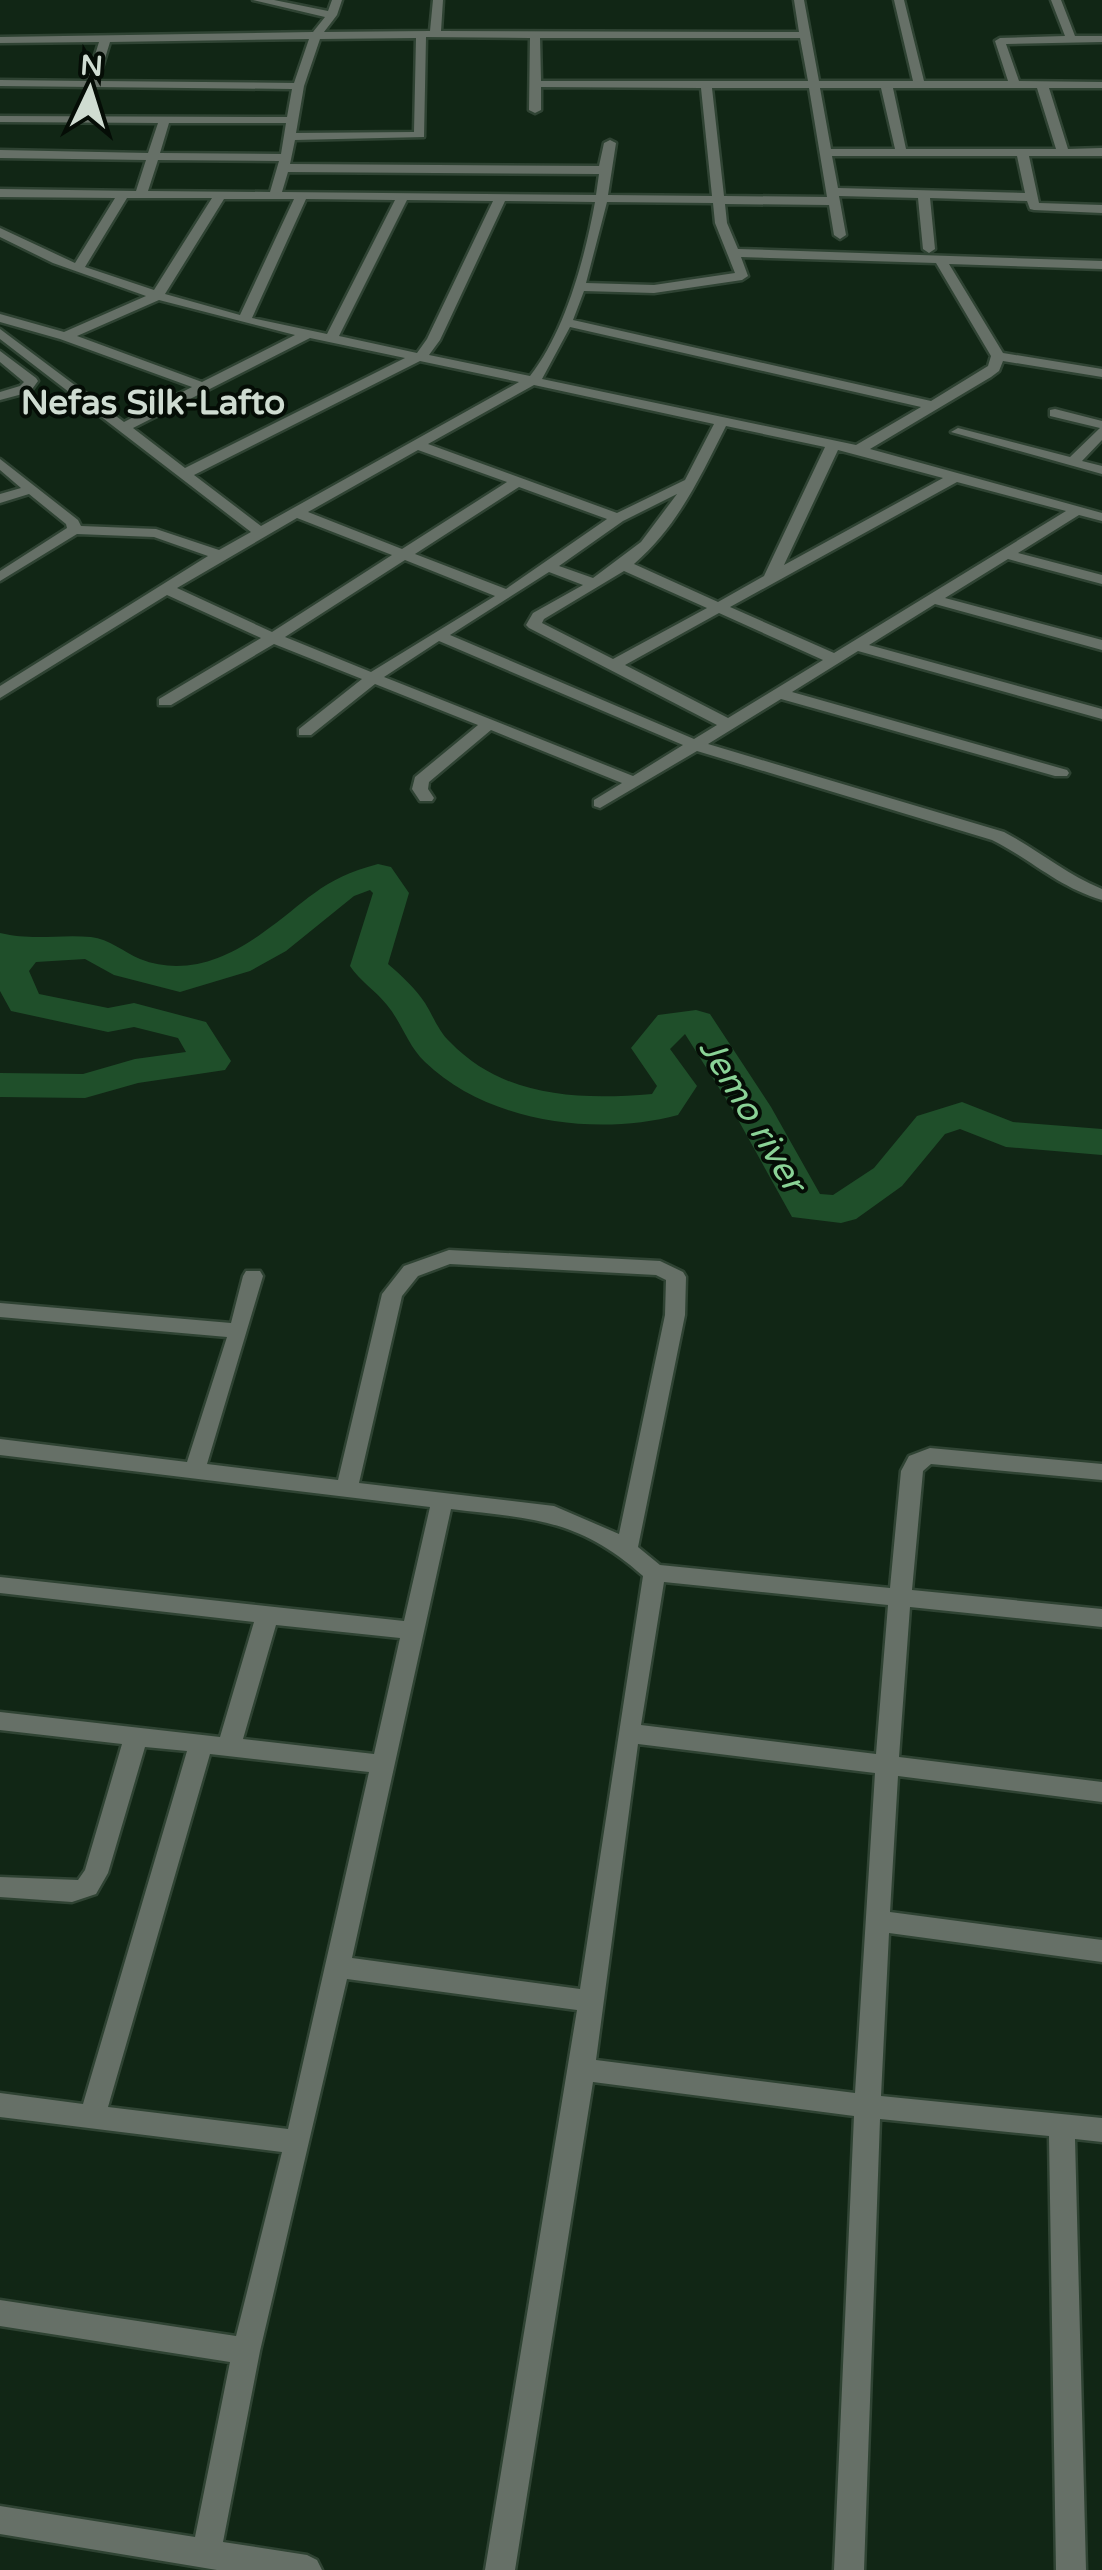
<svg xmlns="http://www.w3.org/2000/svg" width="1102" height="2570" font-family="'Varela Round',sans-serif">
	<style>
		.lines { fill: none; stroke-linecap: round; stroke-linejoin: round }
		.river { fill: #1f4f2a; fill-rule: evenodd }
		.street-casing { stroke: #2f4333; stroke-width: 5 }
		.street { fill: #667067; fill-rule: evenodd }
		.labels { text-anchor: middle; dominant-baseline: central; stroke-width: 8; stroke-linejoin: round; paint-order: stroke }
		.far-district-label { font-size: 35px; font-weight: bold; fill: #cfdcd1; stroke: #050d06 }
		.water-label { font-size: 35px; font-style: italic; fill: #8ad296; stroke: #050d06 }
	</style>
	<rect width="100%" height="100%" fill="#112615"/>
	<g class="lines">
		<path class="river" d="M378,864L391,867L409,893L388,964C402,976 415,988 425,1003C433,1016 439,1032 450,1042C504,1098 579,1100 652,1094L657,1086L631,1048L658,1015L696,1010L710,1014L771,1107L820,1194L833,1195L874,1168L917,1116L962,1102L1013,1122L1102,1129V1155L1006,1147L960,1129L945,1134L902,1186L856,1219L841,1223L792,1217L731,1107L685,1034L670,1049L697,1086L678,1115C596,1137 487,1122 425,1062C408,1046 402,1023 387,1005C376,991 360,981 350,966L373,893L370,890L354,896L286,951L250,971L180,992L114,975L85,959L36,962L29,971L39,994L108,1008L134,1003L206,1022L231,1061L225,1070L138,1083L85,1098L0,1097V1073L83,1074L135,1059L186,1052L178,1038L134,1027L108,1032L11,1011L0,991V933C34,941 59,934 91,937C109,939 124,952 140,959C183,976 225,960 261,934C307,902 320,879 378,864Z"/>
		<g class="street-casing">
			<g id="street">
				<path d="M253,0H274L328,11L332,0H342L337,15L324,32L430,31L433,0H443L441,31L799,32L794,0H804L819,81H913L894,0H904L924,81H1008L995,41L1000,38L1065,36L1051,0H1061L1075,36H1102V42L1006,44L1019,81L1102,82V88H1049L1068,149L1102,148V156H1029L1039,203L1102,205V213L1034,210L1030,209L1027,201L930,198L935,249L929,253L923,249L918,198L839,196L846,235L840,239L834,235L829,205L725,204L727,223L738,249L1102,261V269L949,264L1003,353L1102,369V377L1003,361L999,371L991,377L870,449L1102,513V521L1079,515L1018,553L1102,575V584L1008,559L945,598L1102,640V650L935,604L869,645L1102,709V719L858,651L792,692L1067,770L1069,773L1067,776H1055L781,699L708,744L1004,832C1040,851 1064,873 1102,889V900C1058,887 1032,860 992,840L697,751L600,808L594,806V800L622,783L491,730L429,782L428,789L434,798L432,801H420L412,789L415,777L478,725L375,684L311,735H299V729L362,679L274,644L171,705H159V699L261,638L167,595L0,698V686L208,556L154,537L77,534L0,581V571L67,528L66,524L29,494L0,503V494L21,488L0,470V459L78,520L81,526L156,529L219,550L251,532L0,339V329L124,422L192,387L60,339L0,322V314L64,332L146,296L53,263L0,237V228L75,263L115,198L0,197V189L136,191L146,160L0,158V150L148,153L158,123L0,122V116L287,117L292,89L0,86V80L87,81L99,42L0,43V37L313,32L325,17ZM426,37L530,38L529,110L535,113L541,110V87L701,88L712,196L608,195L616,143L610,140L604,143L599,166L290,164L295,140L424,137ZM416,38L414,132L296,133L304,86L320,39ZM540,38H800L808,81H541ZM309,39L294,83L98,81L110,42ZM712,88H809L827,197L724,196ZM820,88H881L895,149H831ZM893,88H1037L1056,149H906ZM169,123H286L281,154L160,153ZM832,156H1017L1025,193L838,188ZM158,160L279,161L270,192L148,191ZM288,172L599,174L596,195L282,192ZM127,198H212L154,290L85,267ZM224,199H294L240,315L165,294ZM306,199L395,200L327,334L252,318ZM407,200L493,201L427,339L417,353L339,336ZM505,201L595,202C585,258 565,332 530,376L429,355L440,340ZM607,202L713,203L715,223L735,273L654,285L586,283ZM741,257L936,263L991,356L988,366L931,401L573,320L584,291L654,293L742,280L748,276ZM159,300L295,335L202,382L77,336ZM570,327L921,407L856,445L542,379ZM310,338L405,358L185,468L133,428ZM420,361L519,382L261,526L194,475ZM534,385L714,424L685,480L617,513L428,444ZM726,426L825,447L764,576L718,602L634,564C678,526 700,477 726,426ZM418,450L507,482L402,549L308,512ZM838,450L943,478L784,565ZM957,482L1066,511L834,653L730,607ZM519,487L607,519L506,589L415,554ZM677,494L641,542L593,578L559,566L623,521ZM297,518L392,555L272,632L177,588ZM405,560L495,596L371,672L285,637ZM624,571L707,608L613,659L542,623L544,619ZM549,572L583,585L533,613L526,625L529,628L717,725L694,739L450,635ZM719,613L823,660L728,718L625,665ZM439,641L683,745L633,776L384,677Z"/>
				<polygon points="0,351 36,378 38,381 30,392 0,400 0,392 20,386 24,382 0,362"/>
				<polygon points="1055,409 1102,421 1102,440 1082,461 1102,466 1102,474 951,432 958,428 1070,457 1100,428 1050,416 1050,410"/>
				<path d="M449,1250L660,1261L683,1272L686,1277L685,1315L638,1547L660,1565L890,1588L901,1471L909,1456L930,1448L1102,1464V1480L931,1464L923,1471L912,1590L1102,1609V1627L910,1607L899,1757L1102,1782V1802L898,1776L890,1912L1102,1940V1962L889,1933L881,2096L1102,2118V2142L1075,2139L1086,2570H1056L1049,2136L880,2119L864,2570H834L854,2116L593,2082L515,2570H485L577,2010L347,1979L260,2351L223,2542L307,2555L317,2560L322,2570H217L0,2534V2506L195,2537L230,2362L0,2326V2300L236,2336L282,2152L0,2117V2093L83,2104L187,1751L145,1747L108,1873L96,1894L72,1902L0,1897V1877L78,1880L85,1870L122,1744L0,1730V1712L220,1737L254,1622L0,1593V1577L404,1621L430,1507L0,1455V1439L187,1462L227,1337L0,1317V1303L231,1323L243,1276L246,1271H260L263,1276L207,1464L338,1480L382,1294L404,1266ZM450,1264L656,1275L666,1280L665,1315L619,1534L554,1506L359,1483L402,1296L418,1276ZM451,1509C532,1519 578,1518 643,1576L580,1989L352,1958ZM664,1582L888,1605L876,1754L641,1725ZM276,1625L400,1638L374,1754L243,1739ZM638,1744L875,1773L855,2093L596,2060ZM210,1754L369,1772L288,2129L108,2107Z"/>
			</g>
		</g>
		<use href="#street" class="street"/>
	</g>
	<g class="labels">
		<g class="far-district-label">
			<text x="153" y="403">Nefas Silk-Lafto</text>
		</g>
		<g class="water-label">
			<text transform="translate(752 1115) rotate(59)">Jemo river</text>
		</g>
	</g>
	<g transform="translate(90 90) rotate(4)" stroke="#050d06" stroke-width="8" paint-order="stroke">
	<path d="M0-8L18 38L0 25L-18 38Z" fill="#cfdcd1"/>
	<text y="-15" font-size="28" font-weight="bold" text-anchor="middle" fill="#cfdcd1">N</text>
	</g>
</svg>
